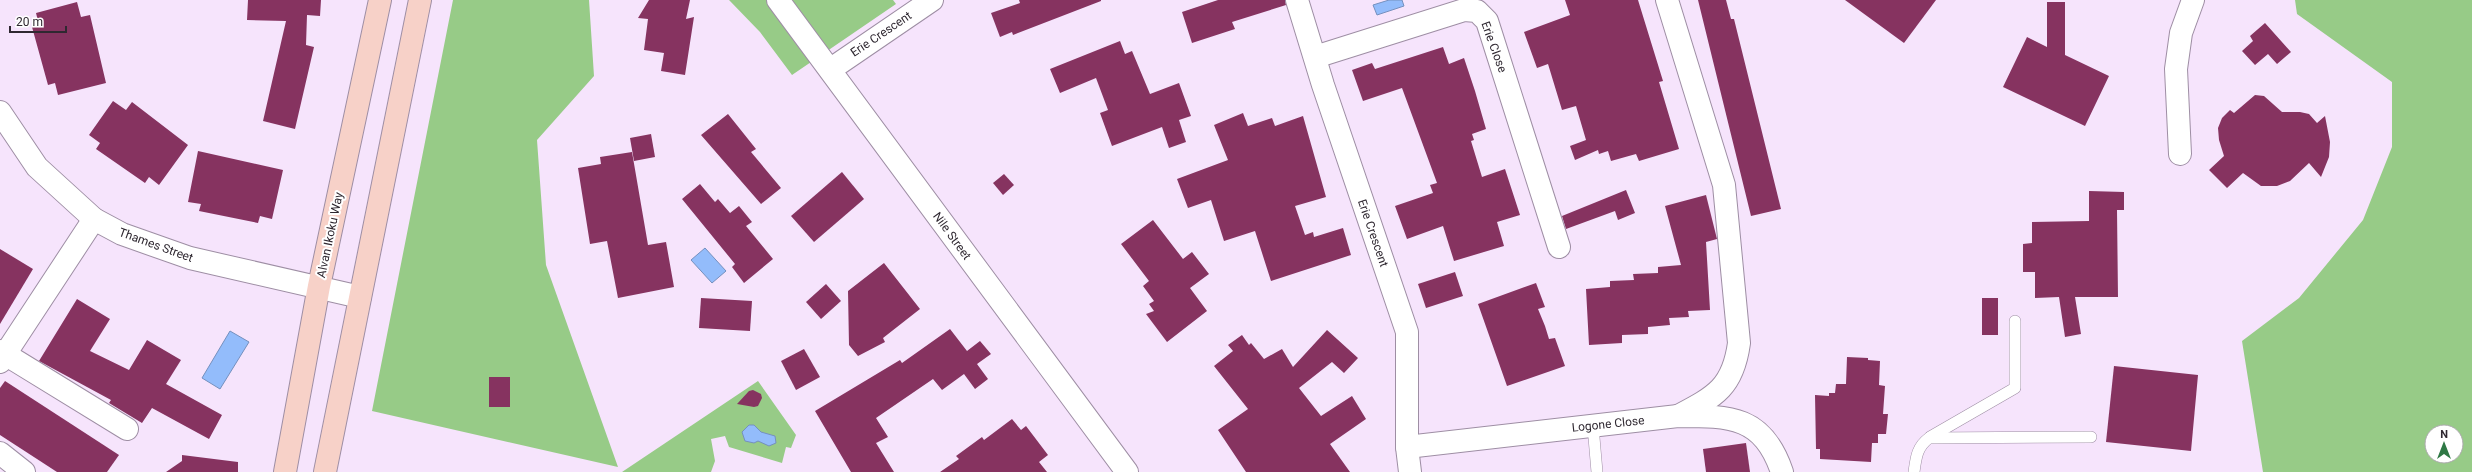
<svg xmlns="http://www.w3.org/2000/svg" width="2472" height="472" font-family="Roboto,sans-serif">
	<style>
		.green { fill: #97cb87; fill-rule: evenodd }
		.water { fill: #93bcfb; stroke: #7590be }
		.building { fill: #863360 }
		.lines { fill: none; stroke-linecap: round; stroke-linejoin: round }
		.lane-casing { stroke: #9e8ea4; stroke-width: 12 }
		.street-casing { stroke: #9e8ea4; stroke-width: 24 }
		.secondary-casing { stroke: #9e8ea4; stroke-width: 24 }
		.lane { stroke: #fff; stroke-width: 11 }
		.street { stroke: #fff; stroke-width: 22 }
		.secondary { stroke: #f7d1c8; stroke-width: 22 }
		.labels { text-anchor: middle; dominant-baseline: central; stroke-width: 4; stroke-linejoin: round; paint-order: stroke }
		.street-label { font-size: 12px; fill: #2f2831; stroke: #fff }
	</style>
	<rect width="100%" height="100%" fill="#f6e4fc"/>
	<g class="green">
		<polygon points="453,0 589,0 594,76 537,140 546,265 618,467 372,411"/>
		<polygon points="729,0 893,0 896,4 792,75 760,32"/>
		<path d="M2295,0H2472V472H2263L2242,341L2299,298L2363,220L2392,147V82L2297,14ZM2432,432H2456V456H2432Z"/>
		<polygon points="758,381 796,435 791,448 786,447 782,463 729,447 725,436 711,439 715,461 711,472 622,472"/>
	</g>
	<g class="water">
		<polygon points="1389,0 1402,0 1404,6 1377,15 1373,5"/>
		<polygon points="705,248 726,271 712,283 691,260"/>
		<polygon points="230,331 249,342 220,389 202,378"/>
		<polygon points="749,425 754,425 761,432 775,436 776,443 769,446 758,441 754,443 745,441 742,432"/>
	</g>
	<g class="building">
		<polygon points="248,0 321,0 320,16 307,15 306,45 314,47 295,129 263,121 286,21 247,20"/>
		<polygon points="649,0 690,0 686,19 694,17 685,75 661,71 664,53 644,50 648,19 638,18"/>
		<polygon points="1019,0 1101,0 1101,1 1013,35 1012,32 1000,37 991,13 1020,3"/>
		<polygon points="1218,0 1285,0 1286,5 1232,22 1235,29 1192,43 1182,12"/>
		<polygon points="1565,0 1638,0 1663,81 1659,82 1679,149 1639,161 1636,154 1611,161 1608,151 1599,154 1598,150 1575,160 1570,146 1586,140 1576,106 1562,110 1548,64 1537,68 1524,32 1570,15"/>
		<polygon points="1698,0 1726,0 1731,19 1734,19 1781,209 1751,216"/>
		<polygon points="1845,0 1936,0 1904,43"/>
		<polygon points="77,2 81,17 90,15 106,83 58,95 55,83 48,85 32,27 39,25 36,13"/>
		<polygon points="2047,2 2065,2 2065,55 2109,76 2085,126 2003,87 2027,37 2047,47"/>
		<polygon points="2265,23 2291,52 2277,64 2268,54 2255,65 2242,51 2253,41 2250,36"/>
		<polygon points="1120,41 1125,54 1132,51 1150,94 1179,83 1191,116 1179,120 1186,142 1169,148 1162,127 1112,146 1100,113 1108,110 1096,78 1060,93 1050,69"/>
		<polygon points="1443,47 1449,64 1464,58 1475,91 1486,129 1472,134 1474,140 1471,141 1482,177 1505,169 1520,215 1497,222 1504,246 1454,261 1443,226 1407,239 1395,206 1433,193 1430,185 1437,183 1402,88 1363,101 1352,70 1372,63 1375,69"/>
		<polygon points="2255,95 2264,96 2282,112 2300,112 2309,114 2317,123 2325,116 2330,142 2329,157 2321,177 2309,163 2290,181 2277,186 2261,186 2243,173 2227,188 2209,170 2224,156 2219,140 2218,128 2222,118 2230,110 2234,113"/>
		<polygon points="113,101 126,110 132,102 188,145 159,185 149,177 145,183 96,149 100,143 89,135"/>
		<polygon points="1243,113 1248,126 1272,118 1275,126 1303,116 1326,197 1295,206 1305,235 1313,232 1314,237 1343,228 1351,255 1271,281 1255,231 1224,241 1211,200 1188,208 1177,179 1228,160 1214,125"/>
		<polygon points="728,114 756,149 751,152 781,188 761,204 701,135"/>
		<polygon points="651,134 655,157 634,161 630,138"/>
		<polygon points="198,151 283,170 272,219 260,216 258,223 199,211 201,204 188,202"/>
		<polygon points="632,152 648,245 666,242 674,287 618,298 607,241 590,244 578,168 601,164 600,157"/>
		<polygon points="842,172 864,199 814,242 791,216"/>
		<polygon points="1004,174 1014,185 1003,195 993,183"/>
		<polygon points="700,184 715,202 718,199 730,213 739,206 752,222 746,226 773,259 744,283 732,267 735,264 682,199"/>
		<polygon points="1626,190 1635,213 1618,220 1615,211 1566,229 1562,216"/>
		<polygon points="2089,191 2124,192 2124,210 2117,210 2118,297 2075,297 2081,334 2065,337 2059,297 2035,298 2035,272 2023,272 2023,244 2032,243 2032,222 2089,221"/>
		<polygon points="1706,195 1717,239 1706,242 1710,310 1688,311 1689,317 1669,318 1670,325 1648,327 1648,334 1622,335 1622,343 1589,345 1586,289 1610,287 1610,281 1634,280 1633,274 1658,273 1658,267 1681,265 1665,206"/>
		<polygon points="1153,220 1183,259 1192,252 1209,274 1190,288 1207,311 1167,342 1146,314 1154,311 1149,304 1154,301 1143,286 1149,281 1121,244"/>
		<polygon points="0,249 33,269 0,324"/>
		<polygon points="884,263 920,309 883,338 885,342 858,356 849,345 848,291"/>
		<polygon points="1455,272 1463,296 1426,308 1418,284"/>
		<polygon points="1536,283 1545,307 1538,309 1545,326 1549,339 1555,338 1565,366 1507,386 1478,304"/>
		<polygon points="826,284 841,301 821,319 806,302"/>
		<polygon points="701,298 752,301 750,331 699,328"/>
		<rect x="1982" y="298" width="16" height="37"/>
		<polygon points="77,299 110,319 90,351 129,370 147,340 181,360 166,384 222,415 209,439 152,408 142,423 109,403 111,400 39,361"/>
		<polygon points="950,329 967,351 980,341 991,354 977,364 988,379 975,389 964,374 942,390 933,379 876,418 888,437 876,443 894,472 851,472 815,411 900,360 902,363"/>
		<polygon points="1327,330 1358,358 1344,373 1332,362 1299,388 1321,416 1352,396 1366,419 1330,444 1350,472 1246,472 1218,430 1248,409 1214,366 1233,351 1228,345 1242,335 1249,345 1251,343 1264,359 1282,349 1293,367"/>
		<polygon points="804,349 820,377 796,390 781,361"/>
		<polygon points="1847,357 1868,358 1868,360 1880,361 1879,385 1885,386 1883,414 1888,414 1886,434 1878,434 1878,443 1872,443 1871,462 1820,459 1820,449 1816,449 1815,395 1829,396 1829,393 1835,393 1836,384 1846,384"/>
		<polygon points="2114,366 2198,375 2191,451 2106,442"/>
		<rect x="489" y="377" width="21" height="30"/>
		<polygon points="5,381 119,455 107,472 57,472 0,435 0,388"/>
		<polygon points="753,390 761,394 762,398 758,406 754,407 737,404 749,391"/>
		<polygon points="1012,419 1021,430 1026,426 1048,455 1039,462 1047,472 940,472 959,459 956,456 982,437 984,440"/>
		<polygon points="1746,443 1750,472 1706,472 1703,449"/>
		<polygon points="182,455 238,462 238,472 166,472 182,461"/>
	</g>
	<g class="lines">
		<g class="lane-casing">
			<g id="lane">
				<polyline points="1593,426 1597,472"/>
				<polyline points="1930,437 2015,388 2015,321"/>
				<path d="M1914,472C1916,457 1917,447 1929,438L2091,437"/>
			</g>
		</g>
		<g class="street-casing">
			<g id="street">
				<polyline points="778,0 1127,472"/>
				<polyline points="1297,0 1323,85 1407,332 1407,447 1410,472"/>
				<path d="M1667,0L1724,185L1739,343C1733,387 1716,396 1678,416"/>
				<polyline points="1315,57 1464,10 1477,11 1487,21 1559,247"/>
				<polyline points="831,69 932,0"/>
				<polyline points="0,112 37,167 94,219 122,234 190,258 360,297"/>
				<polyline points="2180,154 2176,69 2181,33 2193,0"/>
				<polyline points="0,351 127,429"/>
				<polyline points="0,362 94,219"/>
				<path d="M1407,447L1678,416C1731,416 1763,416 1782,472"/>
				<polyline points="0,453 24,472"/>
			</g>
		</g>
		<g class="secondary-casing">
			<g id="secondary">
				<polyline points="285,472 319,286 380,0"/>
				<polyline points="325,472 420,0"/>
			</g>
		</g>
		<use href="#lane" class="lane"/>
		<use href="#street" class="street"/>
		<use href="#secondary" class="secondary"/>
	</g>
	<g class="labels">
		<g class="street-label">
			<text transform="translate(881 34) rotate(-34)">Erie Crescent</text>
			<text transform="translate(1494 47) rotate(70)">Erie Close</text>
			<text transform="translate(1373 233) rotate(71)">Erie Crescent</text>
			<text transform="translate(330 235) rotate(-78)">Alvan Ikoku Way</text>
			<text transform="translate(952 236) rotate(54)">Nile Street</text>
			<text transform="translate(156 245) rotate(20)">Thames Street</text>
			<text transform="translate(1608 424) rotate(-6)">Logone Close</text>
		</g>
	</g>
	<g transform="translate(2444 444)"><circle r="19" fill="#ffffff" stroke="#aca9ad"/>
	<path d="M0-3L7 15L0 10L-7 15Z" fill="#2f7845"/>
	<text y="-6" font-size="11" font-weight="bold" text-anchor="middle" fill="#2f2831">N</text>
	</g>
	<path d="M10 26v6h56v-6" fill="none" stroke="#2f2831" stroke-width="2"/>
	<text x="16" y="26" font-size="12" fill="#2f2831" stroke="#ffffff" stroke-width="3" paint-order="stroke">20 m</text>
</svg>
